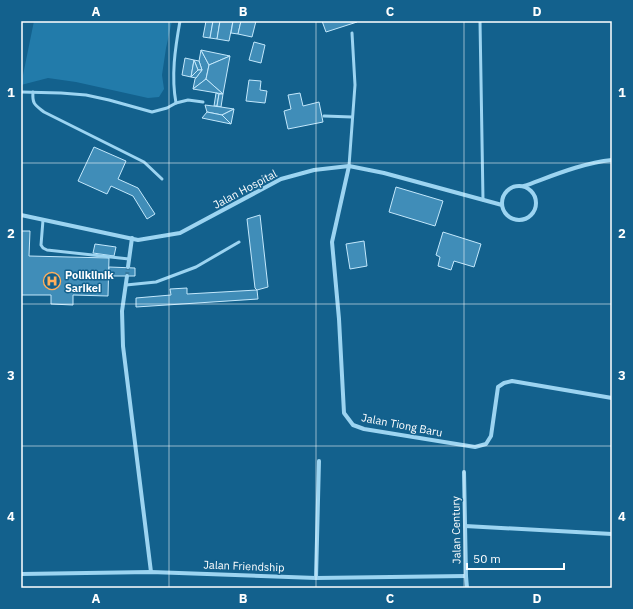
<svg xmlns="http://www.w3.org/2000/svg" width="633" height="609" font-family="'IBM Plex Sans',sans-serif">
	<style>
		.green { fill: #227baa }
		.building { fill: #408db8; stroke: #c3e8fc }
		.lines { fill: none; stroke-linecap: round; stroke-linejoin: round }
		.street-tunnel { stroke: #36799e; stroke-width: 4; stroke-dasharray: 4 2; stroke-linecap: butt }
		.lane { stroke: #9cd4f1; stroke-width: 3 }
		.street { stroke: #9cd4f1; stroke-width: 4 }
		.grid { fill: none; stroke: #fff; stroke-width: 1; stroke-opacity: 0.55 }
		.labels { text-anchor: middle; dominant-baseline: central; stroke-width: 3; stroke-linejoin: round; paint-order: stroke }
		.street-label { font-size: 11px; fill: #fff; stroke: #13618d }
		.poi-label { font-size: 11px; font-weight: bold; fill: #fff; stroke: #13618d; text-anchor: start }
		.neatline { fill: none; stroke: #fff; stroke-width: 1.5 }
		.grid-label { font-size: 13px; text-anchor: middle; font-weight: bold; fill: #fff }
	</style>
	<rect width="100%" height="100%" fill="#13618d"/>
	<polygon class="green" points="34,21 172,21 166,48 162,75 164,89 159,97 148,98 76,82 48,78 21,85"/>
	<g class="building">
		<polygon points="206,21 213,21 210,38 203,37"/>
		<polygon points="213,21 220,21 217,39 210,38"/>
		<polygon points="220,21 233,21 229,41 217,39"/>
		<polygon points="233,21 241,21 238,34 231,33"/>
		<polygon points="241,21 256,21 252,37 238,34"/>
		<polygon points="322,21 356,21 357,22 326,32"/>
		<polygon points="254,42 265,45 261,63 249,60"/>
		<polygon points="201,50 209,65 206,79 193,89 195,79 202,70 199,61"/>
		<polygon points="201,50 230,56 209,65"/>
		<polygon points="230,56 223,94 206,79 209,65"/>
		<polygon points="185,58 194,60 191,77 182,75"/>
		<polygon points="194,60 199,61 202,70 198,70"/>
		<polygon points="194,60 198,70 191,77"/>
		<polygon points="198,70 202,70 196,78 191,77"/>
		<polygon points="206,79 223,94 193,89"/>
		<polygon points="249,80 261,81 260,90 267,91 265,103 246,101"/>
		<polygon points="216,93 219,94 217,106 214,106"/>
		<polygon points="300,93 303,106 319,102 323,122 288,129 284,111 291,109 288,95"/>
		<polygon points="219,94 223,94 221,107 217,106"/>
		<polygon points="205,105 221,107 234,109 222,115 207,112"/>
		<polygon points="234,109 231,124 222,115"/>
		<polygon points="207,112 222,115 231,124 202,118"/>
		<polygon points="94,147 126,161 118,179 138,188 155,214 147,219 133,196 111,186 107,194 78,181"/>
		<polygon points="396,187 443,201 435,226 389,212"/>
		<polygon points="260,215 268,287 257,290 255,288 247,219"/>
		<polygon points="21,231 30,231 29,256 109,258 108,296 73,295 73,305 51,304 51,295 21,295"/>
		<polygon points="443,232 481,244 474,267 454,261 451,270 438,266 440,257 436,255"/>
		<polygon points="364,241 367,266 350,269 346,244"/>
		<polygon points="95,244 116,247 114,256 93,253"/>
		<polygon points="109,267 135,268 135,276 109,276"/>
		<polygon points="187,288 187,294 257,290 258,299 136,307 136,298 171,295 170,289"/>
	</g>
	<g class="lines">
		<polyline class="street-tunnel" points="127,276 128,267"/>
		<g class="lane">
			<polyline points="480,21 483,200"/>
			<polyline points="21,92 61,93 86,95 109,100 152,112 167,108 176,103 188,100 203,102"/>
			<path d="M33,92C32,104 35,105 44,112L144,162L162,179"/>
			<path d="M176,103C171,76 175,49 180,21"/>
			<polyline points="324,116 352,117"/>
			<polyline points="349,166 355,85 352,33"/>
			<polyline points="43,220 41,245 43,248 47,250 129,259"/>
			<polyline points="126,285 156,282 196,267 239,242"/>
		</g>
		<g class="street">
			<polyline points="349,166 332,242 339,319 344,413 353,425 364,429 475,447 486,444 491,436 498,387 504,383 512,381 612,398"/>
			<path d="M524,186C552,176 582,163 612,160"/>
			<circle cx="519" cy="203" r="17"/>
			<polyline points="21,215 138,240 180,233 281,179 314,170 349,166 384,173 502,205"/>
			<polyline points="128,267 132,238"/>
			<polyline points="127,276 122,311 123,346 151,572"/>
			<polyline points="464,472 466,576 467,588"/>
			<polyline points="465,526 612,534"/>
			<polyline points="21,574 151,572 316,578 466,576"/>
			<polyline points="316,578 319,461"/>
		</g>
	</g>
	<path class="grid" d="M169,21V588M316,21V588M464,21V588M21,163H612M21,304H612M21,446H612"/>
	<defs>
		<g id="hospital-ring" transform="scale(0.9)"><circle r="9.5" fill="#13618d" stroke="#ffaf5c" stroke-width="1.5"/><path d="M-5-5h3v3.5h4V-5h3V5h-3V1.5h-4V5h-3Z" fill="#ffaf5c"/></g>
	</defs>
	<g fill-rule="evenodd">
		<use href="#hospital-ring" x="52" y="281"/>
	</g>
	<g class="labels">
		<g class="street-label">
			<text transform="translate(245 189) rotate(-28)">Jalan Hospital</text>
			<text transform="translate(402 425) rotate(11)">Jalan Tiong Baru</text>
			<text transform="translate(456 530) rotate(-91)">Jalan Century</text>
			<text transform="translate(244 566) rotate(2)">Jalan Friendship</text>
		</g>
		<g class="poi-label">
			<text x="65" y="275">Poliklinik<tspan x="65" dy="13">Sarikei</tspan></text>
		</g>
	</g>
	<rect width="633" height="609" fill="none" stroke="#13618d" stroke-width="44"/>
	<path d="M467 563v6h97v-6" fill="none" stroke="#ffffff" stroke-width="2"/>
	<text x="473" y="563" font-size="12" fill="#ffffff" stroke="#13618d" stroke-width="3" paint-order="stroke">50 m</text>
	<rect x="22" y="22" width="589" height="565" class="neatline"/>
	<g class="grid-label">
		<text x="96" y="16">A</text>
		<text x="243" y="16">B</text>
		<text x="390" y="16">C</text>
		<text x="537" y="16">D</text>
		<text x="11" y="97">1</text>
		<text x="622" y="97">1</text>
		<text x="11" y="238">2</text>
		<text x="622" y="238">2</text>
		<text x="11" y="380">3</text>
		<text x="622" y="380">3</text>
		<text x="11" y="521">4</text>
		<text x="622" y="521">4</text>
		<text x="96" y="603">A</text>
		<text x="243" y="603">B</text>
		<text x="390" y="603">C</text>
		<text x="537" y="603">D</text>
	</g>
</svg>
